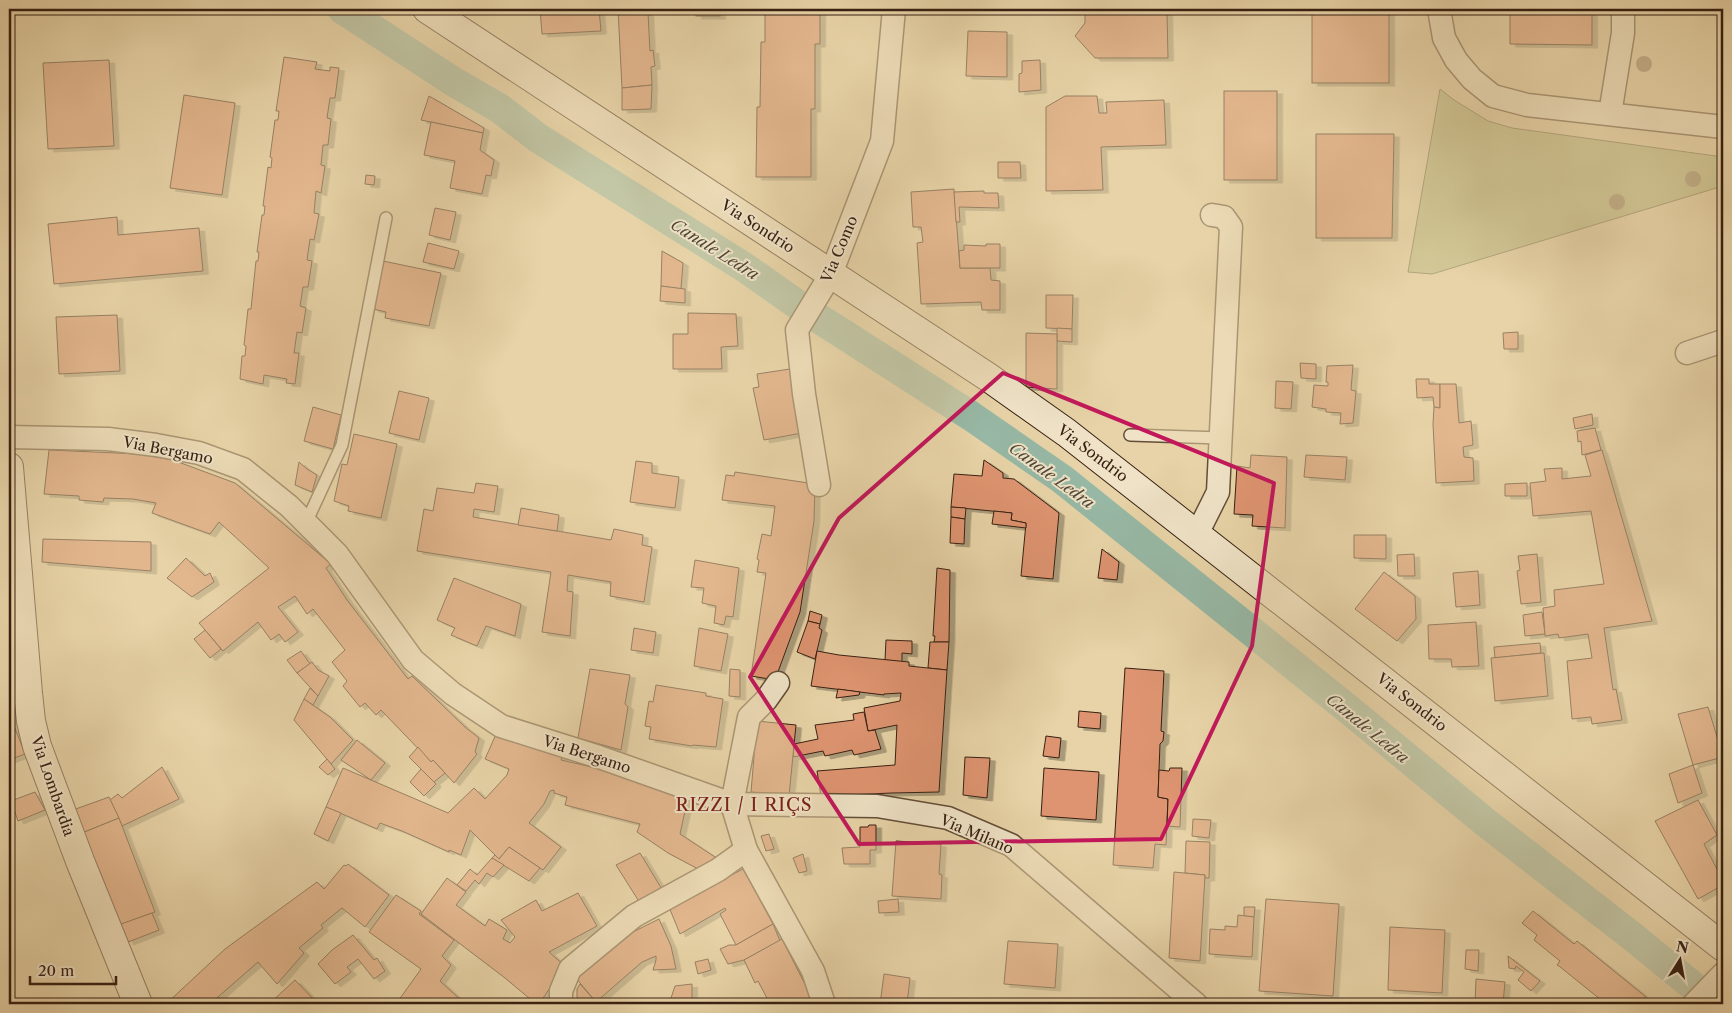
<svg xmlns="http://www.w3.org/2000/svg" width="1732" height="1013" font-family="'Libre Caslon Text',serif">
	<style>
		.green { fill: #babb84; stroke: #786e4b }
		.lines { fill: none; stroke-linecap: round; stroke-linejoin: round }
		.canal { stroke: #97b8a5; stroke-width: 30 }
		.building { fill: #de946f; stroke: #372012; filter: url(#shadow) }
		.lane-casing { stroke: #634d37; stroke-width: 14 }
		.street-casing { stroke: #634d37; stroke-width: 25 }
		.secondary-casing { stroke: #372012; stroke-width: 30 }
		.lane { stroke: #efe2c6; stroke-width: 11 }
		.street { stroke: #efe2c6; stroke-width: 22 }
		.secondary { stroke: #efe2c6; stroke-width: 28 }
		.tree { fill: #988664 }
		.marked { fill: none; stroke: #c2185b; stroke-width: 4; stroke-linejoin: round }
		.labels { text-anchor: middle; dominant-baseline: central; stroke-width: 4; stroke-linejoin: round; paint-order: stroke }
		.street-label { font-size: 15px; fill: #372012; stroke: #efe2c6 }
		.water-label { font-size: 16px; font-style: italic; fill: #4f4637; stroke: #efe2c6 }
		.quarter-label { font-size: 18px; letter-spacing: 1px; fill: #7a1f14; stroke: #efe2c6 }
	</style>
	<defs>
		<filter id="shadow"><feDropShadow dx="5.5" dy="3" stdDeviation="0" flood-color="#0004"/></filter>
	</defs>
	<rect width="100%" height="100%" fill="#e7d3a7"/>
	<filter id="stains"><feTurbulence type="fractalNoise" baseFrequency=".004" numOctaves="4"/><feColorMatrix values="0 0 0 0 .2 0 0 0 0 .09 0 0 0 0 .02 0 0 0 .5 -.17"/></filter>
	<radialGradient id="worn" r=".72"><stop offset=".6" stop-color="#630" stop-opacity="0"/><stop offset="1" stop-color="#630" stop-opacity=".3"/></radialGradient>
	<polygon class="green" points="1440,89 1454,100 1488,121 1512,128 1723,157 1723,186 1432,274 1408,272"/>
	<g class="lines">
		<polyline class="canal" points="342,9 454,82 499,108 538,138 744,267 801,307 971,416 1062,479 1353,713 1485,822 1633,937 1715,1004"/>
	</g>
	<g class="building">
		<polygon points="540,9 599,9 601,31 542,34"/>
		<polygon points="618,9 646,9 647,13 648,13 650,51 653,50 655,66 651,67 652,85 622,88"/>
		<rect x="696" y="9" width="24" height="7"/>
		<polygon points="765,9 820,9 820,44 815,44 815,109 811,109 811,177 756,177 757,107 760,107 761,42 765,42"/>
		<polygon points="1085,9 1134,9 1134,13 1167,12 1168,58 1095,58 1075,36 1085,23"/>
		<rect x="1312" y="9" width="77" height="74"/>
		<polygon points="1510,9 1592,9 1592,45 1510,44"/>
		<polygon points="968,31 1007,32 1007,77 966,76"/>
		<polygon points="284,57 317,62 315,69 330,71 330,67 339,68 335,98 330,98 327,118 331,119 328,145 323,145 321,165 325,166 321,193 316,191 314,213 319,214 314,240 310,239 307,260 312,261 308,287 303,287 300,306 306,308 302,333 297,332 294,353 299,353 295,384 286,383 287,379 264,375 263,384 240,379 242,356 245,356 246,346 244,345 248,309 251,309 256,261 258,261 259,252 257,252 262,215 264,215 265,206 263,206 268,167 271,168 272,158 270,157 275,120 278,120 279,111 276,111"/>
		<polygon points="109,60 114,146 48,149 43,63"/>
		<polygon points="1040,60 1041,90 1019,92 1019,74 1022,73 1022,61"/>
		<polygon points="652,85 651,109 622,110 622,88"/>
		<rect x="1224" y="91" width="53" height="89"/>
		<polygon points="184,95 235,103 222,195 170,188"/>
		<polygon points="429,96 484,128 483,133 421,120"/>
		<polygon points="1065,96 1097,96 1099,113 1107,113 1106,102 1164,100 1166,145 1101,147 1103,190 1046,191 1046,107"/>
		<polygon points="431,122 483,133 480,150 494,160 491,176 486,175 482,194 450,188 455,161 424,155"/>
		<polygon points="1316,134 1394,134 1392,238 1316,238"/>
		<polygon points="998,162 1020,162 1021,178 998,178"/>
		<polygon points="366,175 375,176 374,185 365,184"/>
		<polygon points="954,189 960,268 990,268 991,280 1000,281 1000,310 982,310 981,302 921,304 917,243 923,242 921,227 913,227 911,192"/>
		<polygon points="984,191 984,193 998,193 999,208 959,207 960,222 956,222 954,192"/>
		<polygon points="435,208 456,212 450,240 429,235"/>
		<polygon points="117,217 118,235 199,228 203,271 54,284 48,224"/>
		<polygon points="428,243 459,251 454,269 423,262"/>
		<polygon points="986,244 1000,244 1000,268 960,268 959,251 964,250 964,245 986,246"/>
		<polygon points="662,251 683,263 681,289 661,286"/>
		<polygon points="383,261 441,273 429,326 385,318 386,312 373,309"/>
		<polygon points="661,286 685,289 685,303 660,301"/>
		<polygon points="1046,295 1073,295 1072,329 1046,328"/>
		<polygon points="688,313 736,314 738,346 721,347 722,369 673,369 673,334 688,334"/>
		<polygon points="117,315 120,371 59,374 56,317"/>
		<polygon points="1057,328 1072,329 1072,342 1057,341"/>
		<polygon points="1518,332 1518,349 1504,349 1503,333"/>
		<polygon points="1026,333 1057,334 1057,389 1026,387"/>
		<polygon points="1300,363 1316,364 1316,379 1301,378"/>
		<polygon points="1353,365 1351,390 1356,391 1353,423 1340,424 1341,413 1326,412 1326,409 1312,407 1314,385 1328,386 1328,382 1326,382 1327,366"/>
		<polygon points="790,369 802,433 764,440 753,388 759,387 757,374"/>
		<polygon points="1416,379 1429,379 1429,384 1440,384 1440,408 1434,407 1433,397 1417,398"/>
		<polygon points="1276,381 1293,382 1291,409 1275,408"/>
		<polygon points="1440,384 1456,384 1459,423 1471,421 1473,445 1463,447 1464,457 1473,458 1474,481 1436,483 1433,424 1434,407 1440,408"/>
		<polygon points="399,391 429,398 419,440 389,433"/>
		<polygon points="313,407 341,415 333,449 304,441"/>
		<polygon points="1592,414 1593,425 1575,429 1573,418"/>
		<polygon points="1595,428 1601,450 1582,455 1581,441 1578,442 1577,431"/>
		<polygon points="354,434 397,444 381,518 348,511 349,506 334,501 342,464 347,465"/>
		<polygon points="49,450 139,454 173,460 235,483 331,564 326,568 347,600 408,679 412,676 465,727 479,738 475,752 477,754 454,783 433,760 431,762 381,710 376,715 365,703 360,707 343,686 347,681 332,662 345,650 313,609 307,614 295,596 278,607 298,632 285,642 279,634 271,640 258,622 223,651 199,623 269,568 219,522 210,534 152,513 156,503 133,499 104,498 103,502 79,500 79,496 44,494"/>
		<polygon points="1602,450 1652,621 1604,628 1613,690 1616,689 1622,720 1592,724 1591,717 1572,719 1567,661 1592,658 1588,634 1559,638 1558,634 1545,636 1543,608 1555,606 1554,590 1604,584 1591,511 1533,516 1530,483 1546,481 1544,469 1562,468 1562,479 1591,476 1585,455"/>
		<polygon points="1251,455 1287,457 1285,528 1252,526 1253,515 1234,514 1237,466 1250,468"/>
		<polygon points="1306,455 1347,457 1345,480 1304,477"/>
		<polygon points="984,460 1003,473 1003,478 1014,479 1059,513 1053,579 1021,576 1026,523 1011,520 1012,513 951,507 954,474 982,476"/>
		<polygon points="636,461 652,463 652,473 679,477 675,508 630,502"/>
		<polygon points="299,462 307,469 317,475 312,492 295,485"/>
		<polygon points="735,472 815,484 814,521 800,612 775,680 751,676 766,573 757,572 759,560 757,559 762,534 771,536 775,506 722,500 726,475 734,476"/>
		<polygon points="476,483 498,486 494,512 474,509 473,517 611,540 614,529 643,535 642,545 652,547 644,602 610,596 611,582 568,575 567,591 573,592 570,636 542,632 551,572 417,551 424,509 433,511 437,488 474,493"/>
		<polygon points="1527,483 1527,496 1505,496 1505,484"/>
		<polygon points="951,507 966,508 965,519 951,517"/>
		<polygon points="521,508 559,515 557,531 518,525"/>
		<polygon points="994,511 1012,513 1011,520 1026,523 1026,528 992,524"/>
		<polygon points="951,517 965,519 964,544 950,543"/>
		<polygon points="1354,535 1386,535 1386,559 1354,558"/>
		<polygon points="43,539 151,542 151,571 42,562"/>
		<polygon points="1102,549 1119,562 1117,580 1098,578"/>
		<polygon points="1414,554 1415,576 1398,576 1397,555"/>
		<polygon points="1537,554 1541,602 1521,604 1517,571 1520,570 1518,556"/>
		<polygon points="186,558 205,576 210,573 214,582 192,597 167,578"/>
		<polygon points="695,560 739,568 733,617 726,616 724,625 714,623 716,606 702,603 704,588 691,587"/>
		<polygon points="937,568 950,570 949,642 934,642 935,636 933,636"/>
		<polygon points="1478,571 1480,605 1456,607 1453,573"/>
		<polygon points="1384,572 1415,596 1416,619 1397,641 1355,609"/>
		<polygon points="454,578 521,604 515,636 486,626 477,646 451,635 455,628 437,620"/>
		<polygon points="810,611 822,615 820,624 808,621"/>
		<polygon points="1542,612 1545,634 1525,636 1523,615"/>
		<polygon points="808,621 820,624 819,628 822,630 815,659 797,652"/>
		<polygon points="1476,622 1479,666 1452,667 1451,659 1429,659 1428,625"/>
		<polygon points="634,628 656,632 653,653 631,650"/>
		<polygon points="699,628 728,634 721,671 694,666"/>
		<polygon points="205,630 221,649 210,658 194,639"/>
		<polygon points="886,640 912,641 912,654 902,653 902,662 885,660"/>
		<polygon points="930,642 949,642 947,670 928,668"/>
		<polygon points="1540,643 1541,653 1495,658 1494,647"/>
		<polygon points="301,651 310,664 297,673 287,660"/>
		<polygon points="817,651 839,655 909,662 909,666 947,670 939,792 892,793 821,796 817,771 895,765 897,725 868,731 864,708 900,701 901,693 884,694 884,695 811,686"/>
		<polygon points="1544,653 1548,696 1495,701 1491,658"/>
		<polygon points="312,662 318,670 329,676 318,696 297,673"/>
		<polygon points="1125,668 1164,671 1161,731 1164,732 1163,741 1160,744 1158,797 1168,799 1166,845 1155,844 1153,868 1113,865"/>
		<polygon points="590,669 630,675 625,704 628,707 621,750 578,738"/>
		<polygon points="730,669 740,670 740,697 729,696"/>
		<polygon points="656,685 706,693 706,696 723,699 716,747 693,745 692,746 649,739 651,727 645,726 649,701 653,702"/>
		<polygon points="310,688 318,696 313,705 304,699"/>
		<polygon points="838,689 860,692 859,695 836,698"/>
		<polygon points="304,699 330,717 353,740 331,764 294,720"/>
		<polygon points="1708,707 1723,757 1693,765 1678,714"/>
		<polygon points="1079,711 1101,713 1100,729 1078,727"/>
		<polygon points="864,712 868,731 875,730 881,749 854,755 852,750 825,756 823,751 793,757 794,744 818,739 815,725 854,720 853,714"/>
		<polygon points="9,713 25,754 9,760"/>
		<polygon points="757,721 796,725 789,796 751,792"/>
		<polygon points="497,732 563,755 561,760 654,781 687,802 680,834 718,859 702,871 668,853 637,832 640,824 565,805 567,797 554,793 554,790 550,791 544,804 529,823 561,847 543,870 509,847 499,859 470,830 461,855 449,850 449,852 402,831 380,823 377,829 326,807 343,768 448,813 474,788 485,799 507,775 509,769 485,759"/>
		<polygon points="1046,736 1061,738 1059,758 1043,756"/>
		<polygon points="357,740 385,763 371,780 341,760"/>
		<polygon points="418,747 431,762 433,760 445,773 434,782 409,757"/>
		<polygon points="965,757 990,758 987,798 963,795"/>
		<polygon points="327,759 335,769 328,775 319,767"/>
		<polygon points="1693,765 1702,793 1678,803 1669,774"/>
		<polygon points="162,767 179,799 122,826 110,800 118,794 122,798"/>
		<polygon points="1044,768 1099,772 1096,820 1041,816"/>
		<polygon points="1170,768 1182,768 1180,827 1167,826 1168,799 1158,797 1159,770 1169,771"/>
		<polygon points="421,769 436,784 424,796 410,782"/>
		<polygon points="35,792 45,810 18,821 11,801"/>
		<polygon points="109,797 119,818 82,833 73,810"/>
		<polygon points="1698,800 1717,835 1704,844 1723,881 1723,885 1698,899 1655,821"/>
		<polygon points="326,807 341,813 328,841 314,834"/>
		<polygon points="119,818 155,912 117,926 82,833"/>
		<polygon points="1193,819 1211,820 1209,838 1192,836"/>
		<polygon points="869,825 876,825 876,850 870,850 870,864 844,864 842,848 860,847 860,827 868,827"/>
		<polygon points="769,834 774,849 766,851 761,836"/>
		<polygon points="896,841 941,844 939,874 942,875 941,899 892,896"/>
		<polygon points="1186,841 1210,842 1209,878 1205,878 1205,875 1185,873"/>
		<polygon points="509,847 540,868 529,881 492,858 495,855 499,859"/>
		<polygon points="640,853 663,891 640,903 616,865"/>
		<polygon points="1723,853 1723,878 1717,854"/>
		<polygon points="803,854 807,871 799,873 793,858"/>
		<polygon points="492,858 504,865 493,877 487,873 479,884 475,880 466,891 457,885 470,869 477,875"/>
		<polygon points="348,864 389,895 365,927 342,908 321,925 323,928 299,948 304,953 277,984 258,962 210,1004 166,1004 225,949 317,882 324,889 344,865 346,866"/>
		<polygon points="743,869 773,924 736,945 720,914 726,910 725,908 680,934 669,907"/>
		<polygon points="1174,872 1205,875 1200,961 1169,958"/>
		<polygon points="447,878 466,892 456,905 485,926 489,919 507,930 503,939 510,943 515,937 501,920 536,900 542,911 578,893 597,926 549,952 565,966 539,1004 536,1004 505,978 421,914"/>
		<polygon points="396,895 421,911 419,914 454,940 442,956 451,965 440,981 465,1004 396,1004 421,969 369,932"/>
		<polygon points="898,899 899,912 879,913 878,901"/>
		<polygon points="1266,899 1339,904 1333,996 1259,991"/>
		<polygon points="1244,907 1255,907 1254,917 1244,916"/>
		<polygon points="1533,911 1574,944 1577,941 1646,997 1641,1004 1606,1004 1559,966 1557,965 1560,961 1534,940 1537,935 1522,923"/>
		<polygon points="152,913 159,930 128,942 121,924"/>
		<polygon points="1238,915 1254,917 1252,957 1209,954 1210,929 1225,930 1225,926 1237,927"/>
		<polygon points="659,919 671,946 676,969 653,970 656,960 656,956 642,962 596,1002 575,977 619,939"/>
		<polygon points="773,924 780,941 744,960 728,964 720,949 729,945 736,945"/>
		<polygon points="1390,927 1445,930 1442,993 1388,990"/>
		<polygon points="353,935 374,960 377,958 385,971 374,979 358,959 347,967 351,972 335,984 318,964 332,950"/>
		<polygon points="782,939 815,1004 770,1004 758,981 755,983 744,960"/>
		<polygon points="1008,941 1058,944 1055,988 1004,984"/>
		<polygon points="1466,950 1479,950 1478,971 1465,969"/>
		<polygon points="1508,956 1540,981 1531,991 1518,980 1524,972 1516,966 1515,969 1509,968"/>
		<polygon points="708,959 711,970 698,974 695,962"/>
		<polygon points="884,974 910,978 907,1004 880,1004"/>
		<polygon points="1476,979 1505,982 1503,1004 1475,1004"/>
		<polygon points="295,980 318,1004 269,1004"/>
		<polygon points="580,984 596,1002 577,1001 577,989"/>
		<polygon points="692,984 692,1004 669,1004 675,986"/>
	</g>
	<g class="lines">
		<g class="lane-casing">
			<g id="lane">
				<polyline points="1130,435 1220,438"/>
				<polyline points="306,523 342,445 386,218"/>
			</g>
		</g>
		<g class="street-casing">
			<g id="street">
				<polyline points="1439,9 1444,38 1456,60 1472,79 1493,96 1527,105 1723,127"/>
				<polyline points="1610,114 1623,33 1623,9"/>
				<polyline points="1687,353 1723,341"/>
				<polyline points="9,437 108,439 156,445 199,453 243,469 289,506 337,554 413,660 453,694 501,726 599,757 732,804 877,806 948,818 1011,845 1196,1004"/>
				<polyline points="819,485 804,394 797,330 831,274 882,141 894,9"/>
				<polyline points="1197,534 1218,492 1231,227 1224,217 1212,215"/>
				<polyline points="778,683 766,700 749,717 732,804 746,850 813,971 824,1004"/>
				<polyline points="561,1004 561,991 570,969 634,916 718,870 746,850"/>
				<polyline points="1694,1004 1723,974"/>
			</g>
		</g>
		<g class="secondary-casing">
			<g id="secondary">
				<polyline points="427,9 988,377 1067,433 1723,947"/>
				<polyline points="9,467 28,693 31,721 37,746 80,861 138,1004"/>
			</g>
		</g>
		<use href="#lane" class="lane"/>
		<use href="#street" class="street"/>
		<use href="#secondary" class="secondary"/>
	</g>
	<g class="tree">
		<circle cx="1644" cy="64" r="8"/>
		<circle cx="1693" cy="179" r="8"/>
		<circle cx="1617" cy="202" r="8"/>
	</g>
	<path d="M0 0H1732V1013H0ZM1003,373L1274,483L1252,646L1161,839L859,844L750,677L839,518Z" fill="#e7d3a7" fill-opacity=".55" fill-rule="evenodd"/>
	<path class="marked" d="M1003,373L1274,483L1252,646L1161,839L859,844L750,677L839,518Z"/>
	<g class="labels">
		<g class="street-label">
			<text transform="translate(758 226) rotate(33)">Via Sondrio</text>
			<text transform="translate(839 249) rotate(-67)">Via Como</text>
			<text transform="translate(168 450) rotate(11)">Via Bergamo</text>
			<text transform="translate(1093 453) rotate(37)">Via Sondrio</text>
			<text transform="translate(1412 702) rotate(38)">Via Sondrio</text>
			<text transform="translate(587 754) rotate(18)">Via Bergamo</text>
			<text transform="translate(53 786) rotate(71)">Via Lombardia</text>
			<text transform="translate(977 834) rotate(23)">Via Milano</text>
		</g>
		<g class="water-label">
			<text transform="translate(715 249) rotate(32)">Canale Ledra</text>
			<text transform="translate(1052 475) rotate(36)">Canale Ledra</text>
			<text transform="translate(1368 728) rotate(39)">Canale Ledra</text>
		</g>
		<g class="quarter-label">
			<text x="744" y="805">RIZZI / I RIÇS</text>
		</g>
	</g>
	<rect width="1732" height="1013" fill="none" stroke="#e7d3a7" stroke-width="30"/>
	<rect x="10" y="10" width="1712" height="993" fill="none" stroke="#372012" stroke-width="2.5"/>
	<rect x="15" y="15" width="1702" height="983" fill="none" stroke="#372012"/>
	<g transform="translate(1680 960) rotate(11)" stroke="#efe2c6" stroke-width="4" paint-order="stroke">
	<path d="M0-4L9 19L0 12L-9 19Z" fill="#372012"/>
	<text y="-8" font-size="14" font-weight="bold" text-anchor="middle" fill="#372012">N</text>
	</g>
	<path d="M30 976v8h86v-8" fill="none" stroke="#372012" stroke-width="2.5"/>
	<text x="38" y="976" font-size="15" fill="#372012" stroke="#efe2c6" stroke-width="4" paint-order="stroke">20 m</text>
	<rect width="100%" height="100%" filter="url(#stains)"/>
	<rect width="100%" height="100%" fill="url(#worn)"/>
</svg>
